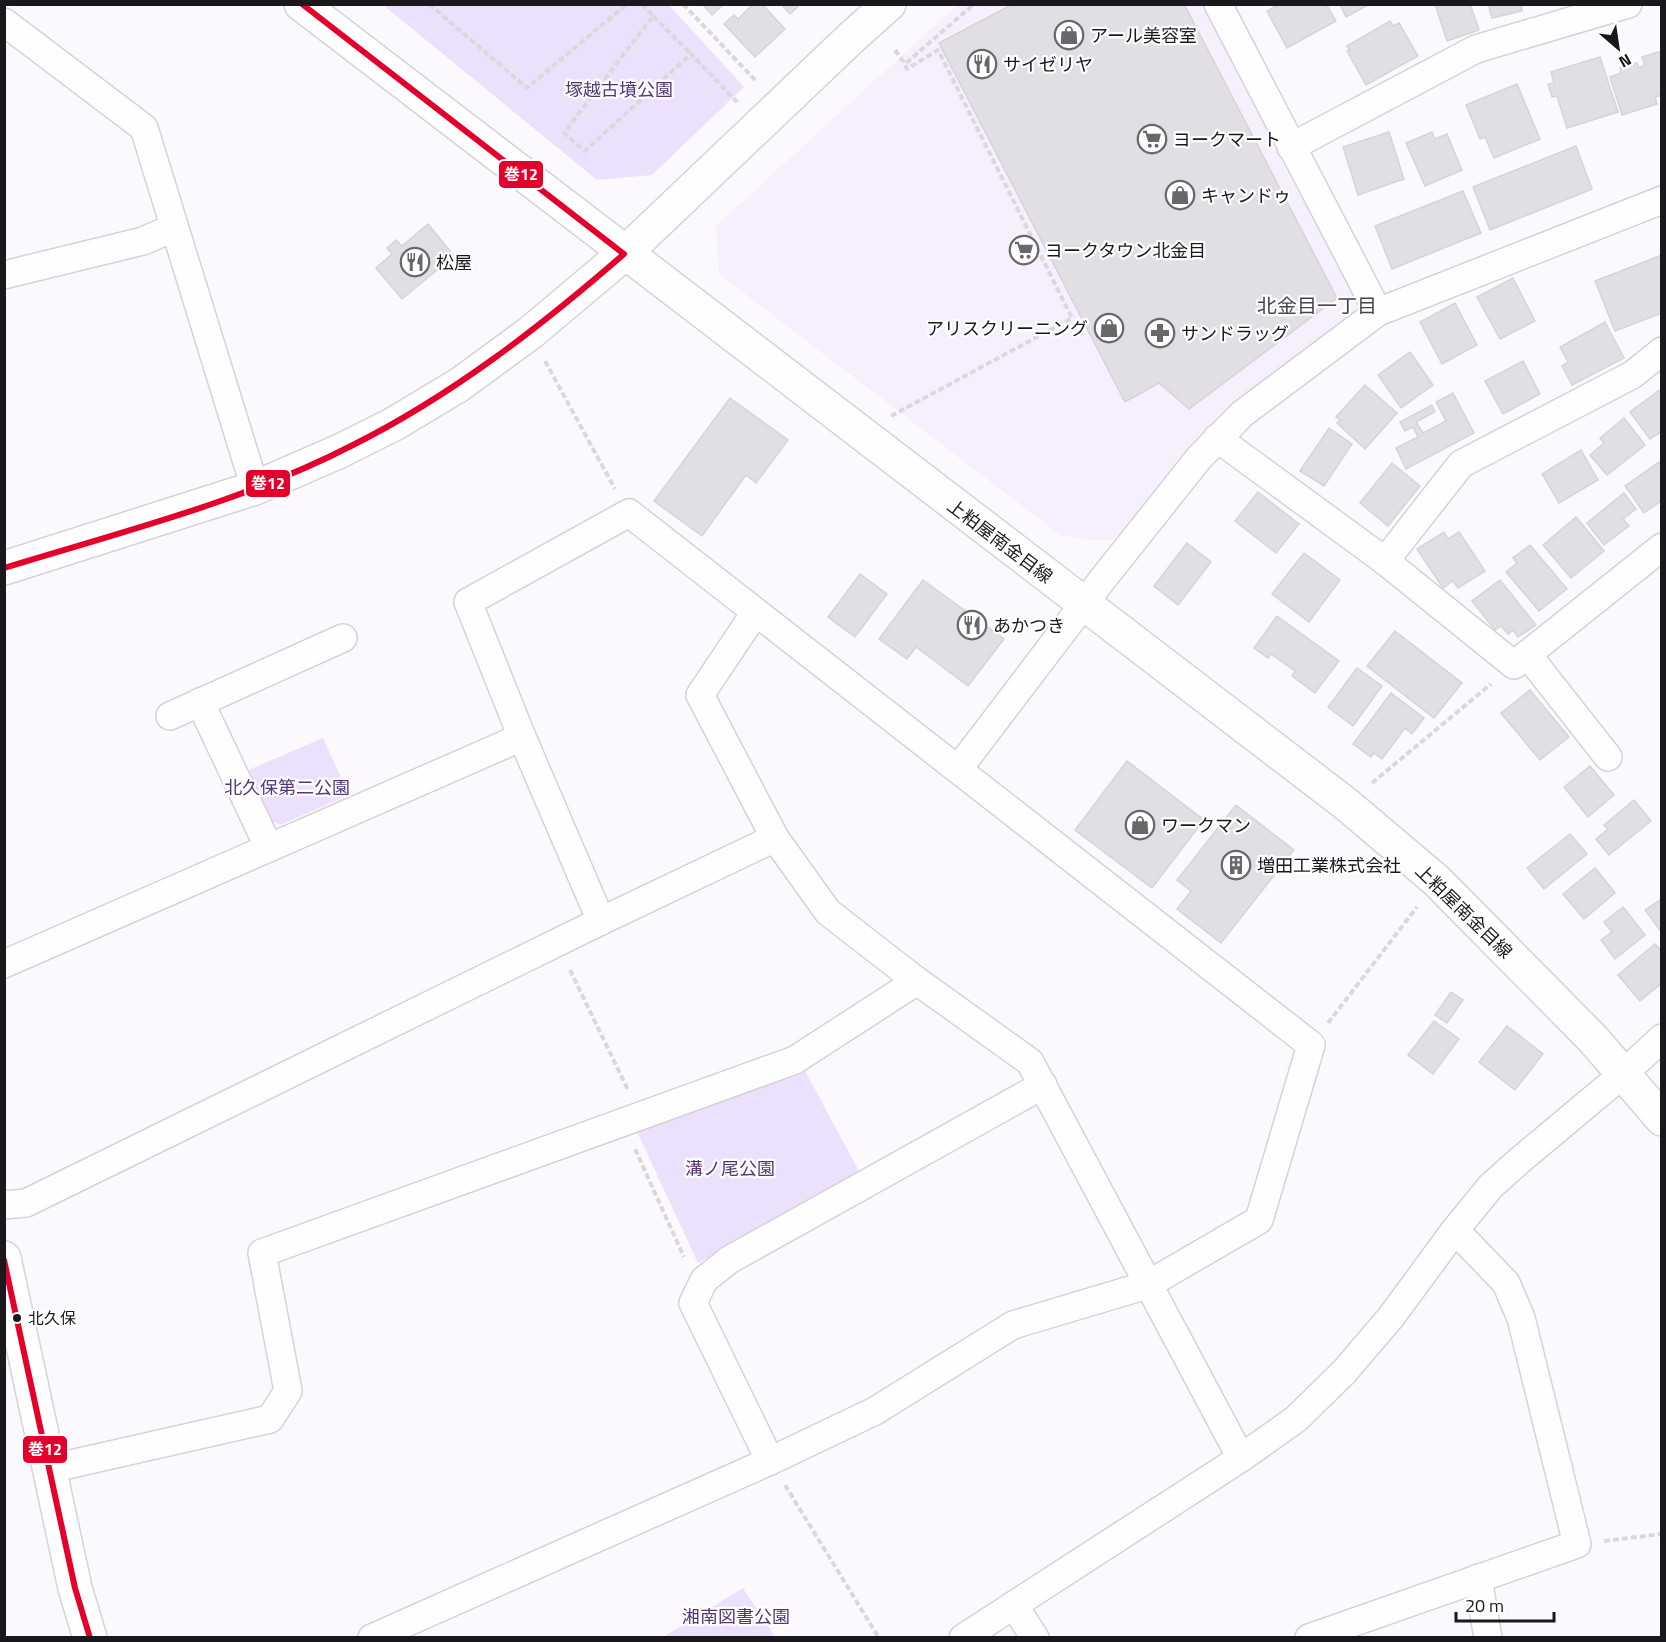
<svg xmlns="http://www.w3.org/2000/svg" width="1666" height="1642" font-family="'Titillium Web','Noto Sans JP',sans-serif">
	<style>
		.built { fill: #f6f0fe }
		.green { fill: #ece1fc }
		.building { fill: #e1dfe4; stroke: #d6d4d8; stroke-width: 1.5 }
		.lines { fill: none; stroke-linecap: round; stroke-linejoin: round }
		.street-casing { stroke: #d5d3d7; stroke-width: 30 }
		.secondary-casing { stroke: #d5d3d7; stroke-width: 36 }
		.path { stroke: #d9d9d9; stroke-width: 4; stroke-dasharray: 6 3; stroke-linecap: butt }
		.street { stroke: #fefeff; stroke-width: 27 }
		.secondary { stroke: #fefeff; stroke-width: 33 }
		.bus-1-casing { stroke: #fff; stroke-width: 10 }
		.bus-1 { stroke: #e4002b; stroke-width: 6 }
		.bus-dot { fill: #1a181d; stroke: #fff; stroke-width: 2 }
		.labels { text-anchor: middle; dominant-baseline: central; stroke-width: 4.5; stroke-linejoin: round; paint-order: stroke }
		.bus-label { font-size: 16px; fill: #1a181d; stroke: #fff; text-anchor: start }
		.poi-label { font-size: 18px; fill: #1a181d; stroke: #fff; text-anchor: start }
		.park-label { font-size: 18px; fill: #563579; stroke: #fff }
		.street-label { font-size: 18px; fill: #1a181d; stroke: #fff }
		.neighbourhood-label { font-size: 20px; fill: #48434f; stroke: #fff }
		.line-badge { stroke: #fff; stroke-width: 2 }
		.badge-label { font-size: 16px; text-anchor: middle; font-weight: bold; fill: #fff }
	</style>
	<rect width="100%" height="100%" fill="#fbf9fd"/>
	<polygon class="built" points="957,5 1203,5 1360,308 1218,416 1124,532 1110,540 1088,540 1060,535 719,274 716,226"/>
	<g class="green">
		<polygon points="383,5 669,5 744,87 652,175 597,180"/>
		<polygon points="323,738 349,795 280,825 265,818 244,772"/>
		<polygon points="803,1067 859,1171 698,1263 637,1132"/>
		<polygon points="743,1588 775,1637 663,1637"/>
	</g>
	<g class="building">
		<polygon points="702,4 724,4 712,15"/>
		<polygon points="753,4 762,4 785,29 755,57 724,24 734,15 738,19"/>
		<polygon points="781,4 801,4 790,14"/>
		<polygon points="1013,4 1184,4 1337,298 1189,409 1159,383 1125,402 939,43"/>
		<polygon points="1280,4 1326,4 1336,21 1287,48 1267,11"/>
		<polygon points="1340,4 1370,4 1346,17"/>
		<polygon points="1435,4 1470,4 1479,30 1447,41"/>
		<polygon points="1488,4 1521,4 1522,11 1492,18"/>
		<polygon points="1390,21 1393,26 1399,23 1418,56 1366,85 1347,51 1350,50 1347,46"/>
		<polygon points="1662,51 1662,95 1655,97 1657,104 1622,115 1610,77 1621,73 1620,68 1637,63 1639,68 1645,65 1642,57"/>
		<polygon points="1600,57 1618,112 1567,128 1557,96 1552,97 1548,84 1554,83 1551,72"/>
		<polygon points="1517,84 1540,139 1494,158 1485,137 1480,139 1466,105"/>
		<polygon points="1389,132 1404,179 1358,195 1343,147"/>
		<polygon points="1432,132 1435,139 1447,134 1462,170 1425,186 1406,143"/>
		<polygon points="1576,146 1592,189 1490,230 1473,187"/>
		<polygon points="1463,191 1481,233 1392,269 1375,226"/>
		<polygon points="428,224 454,256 402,299 376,268 392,254 387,248 396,240 402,246"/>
		<polygon points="1662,255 1662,313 1615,331 1595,281"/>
		<polygon points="1513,278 1535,321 1500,339 1477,297"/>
		<polygon points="1455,303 1477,345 1442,364 1420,322"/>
		<polygon points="1605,322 1624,358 1572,385 1562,366 1568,362 1560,347"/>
		<polygon points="1410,352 1433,385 1401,408 1378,375"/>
		<polygon points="1523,361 1540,394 1503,414 1485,381"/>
		<polygon points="1365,385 1397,413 1365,449 1337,423 1340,420 1336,417"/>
		<polygon points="1661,389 1662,431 1650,439 1630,412"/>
		<polygon points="1453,393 1474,433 1406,469 1396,448 1418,437 1413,427 1405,431 1400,422 1432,405 1435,412 1416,422 1423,433 1446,421 1436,402"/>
		<polygon points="730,398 788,440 756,483 746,475 702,536 654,501"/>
		<polygon points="1624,418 1645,445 1607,475 1590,455 1604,443 1600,438"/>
		<polygon points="1329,428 1352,444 1324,486 1300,471"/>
		<polygon points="1581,450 1598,480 1559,503 1542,474"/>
		<polygon points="1659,462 1662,467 1662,500 1644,513 1625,486"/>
		<polygon points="1392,463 1420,486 1388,526 1360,503"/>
		<polygon points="1258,492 1299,524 1276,553 1235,521"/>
		<polygon points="1624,493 1636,509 1623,519 1629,526 1604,545 1587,523"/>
		<polygon points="1576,517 1604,551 1571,578 1543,545"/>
		<polygon points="1444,532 1448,539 1459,532 1485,571 1458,588 1453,581 1443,588 1417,549"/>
		<polygon points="1187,543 1211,562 1178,605 1154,586"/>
		<polygon points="1530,545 1567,589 1539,611 1506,572 1517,563 1513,558"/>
		<polygon points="1304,553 1340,580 1309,622 1272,594"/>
		<polygon points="860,574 887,594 855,637 828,617"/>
		<polygon points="923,580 1004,639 968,686 916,647 907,659 879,639"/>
		<polygon points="1500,580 1536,625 1518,637 1513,630 1508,634 1501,626 1495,630 1472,601"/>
		<polygon points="1277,616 1339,661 1315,693 1292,676 1295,671 1271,654 1268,658 1254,648"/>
		<polygon points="1395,631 1462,683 1434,718 1367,666"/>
		<polygon points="1357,668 1382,686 1353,726 1328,707"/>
		<polygon points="1530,690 1569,737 1540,760 1501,713"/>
		<polygon points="1391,693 1424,718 1412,734 1405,728 1382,759 1374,753 1371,757 1353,744"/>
		<polygon points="1127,761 1204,820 1152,888 1075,830"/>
		<polygon points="1590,766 1614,795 1588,817 1564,787"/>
		<polygon points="1634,800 1651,821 1609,855 1596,839 1608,829 1604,825"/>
		<polygon points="1236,805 1294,850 1221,943 1177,909 1191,891 1177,880"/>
		<polygon points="1570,834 1587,854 1544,889 1527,868"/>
		<polygon points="1595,868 1615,893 1584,919 1563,894"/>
		<polygon points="1662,899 1662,933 1645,910"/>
		<polygon points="1623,907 1645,935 1615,959 1601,940 1612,932 1604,922"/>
		<polygon points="1655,944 1662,951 1662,983 1640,1001 1618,975"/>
		<polygon points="1451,992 1463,1000 1447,1023 1435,1015"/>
		<polygon points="1434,1021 1459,1039 1433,1074 1408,1055"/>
		<polygon points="1507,1026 1543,1054 1515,1090 1479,1062"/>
	</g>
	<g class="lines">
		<g class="street-casing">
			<g id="street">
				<polyline points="1218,4 1378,312"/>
				<polyline points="4,22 144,128 255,488"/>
				<polyline points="1291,147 1476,49 1628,4"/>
				<polyline points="4,275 143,241 173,228"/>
				<polyline points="1217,438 1385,561 1514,665 1662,547"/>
				<polyline points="1385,561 1461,464 1632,375 1662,351"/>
				<polyline points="755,613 700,695 775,838 828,912 917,981 1030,1062 1241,1458"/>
				<polyline points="1527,654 1608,757"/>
				<polyline points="200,702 269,848"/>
				<polyline points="170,716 343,638"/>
				<polyline points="959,768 1102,580 1199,458 1242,414 1378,312 1662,200"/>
				<polyline points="4,964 522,737"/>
				<polyline points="4,1205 26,1203 601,921 775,838"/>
				<polyline points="770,1461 693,1303 704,1280 729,1260 1043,1085"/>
				<polyline points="49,1469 270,1419 288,1391 262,1253 795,1060 917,981"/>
				<polyline points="1478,1578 1488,1638"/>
				<polyline points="1014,1605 1035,1638"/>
				<polyline points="372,1638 770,1461 875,1411 1013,1325 1147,1285 1259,1220 1311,1045 629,513 468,602 522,737 601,921"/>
				<polyline points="963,1638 1241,1458 1296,1419 1344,1372 1391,1317 1455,1230 1491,1186 1519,1161 1623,1074 1662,1038"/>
				<polyline points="1309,1638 1577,1544 1521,1318 1506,1283 1455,1230"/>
			</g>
		</g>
		<g class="secondary-casing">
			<g id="secondary">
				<polyline points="301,4 1346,804 1437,881 1593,1039 1662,1119"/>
				<polyline points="4,568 255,488 340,451 394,424 459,385 530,333 624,254 852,37 889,4"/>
				<polyline points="4,1258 75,1588 90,1638"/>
			</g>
		</g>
		<g class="path">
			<polyline points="429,4 527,88 627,4"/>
			<polyline points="642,4 653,16 564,133 585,151 691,54 737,102"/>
			<polyline points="683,4 757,82"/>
			<polyline points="653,16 691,54"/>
			<polyline points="895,50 905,64"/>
			<polyline points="545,361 615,489"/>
			<polyline points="891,416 1072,318 938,50 907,69 905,64 974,4"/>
			<polyline points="1372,783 1491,684"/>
			<polyline points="570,970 628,1090"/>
			<polyline points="1328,1023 1417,907"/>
			<polyline points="635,1149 684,1257"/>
			<polyline points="785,1485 879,1638"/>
			<polyline points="1604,1541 1662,1534"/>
		</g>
		<use href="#street" class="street"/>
		<use href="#secondary" class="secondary"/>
		<g class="bus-1-casing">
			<g id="bus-1">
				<path d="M4,568C121,532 242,502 351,446C451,396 539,328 624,254L302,4"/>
				<polyline points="4,1260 75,1588 90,1638"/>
			</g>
		</g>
		<use href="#bus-1" class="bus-1"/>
	</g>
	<defs>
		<g id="shop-ring" transform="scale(1.5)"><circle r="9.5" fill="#fff" stroke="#69676b" stroke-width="1.5"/><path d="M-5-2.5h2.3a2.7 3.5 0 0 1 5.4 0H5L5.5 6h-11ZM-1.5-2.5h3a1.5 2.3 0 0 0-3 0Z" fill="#69676b"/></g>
		<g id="restaurant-ring" transform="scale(1.5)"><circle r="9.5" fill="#fff" stroke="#69676b" stroke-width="1.5"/><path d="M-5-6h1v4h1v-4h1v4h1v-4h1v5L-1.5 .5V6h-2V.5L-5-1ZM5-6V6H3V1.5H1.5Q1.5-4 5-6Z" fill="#69676b"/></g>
		<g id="supermarket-ring" transform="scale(1.5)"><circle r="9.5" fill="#fff" stroke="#69676b" stroke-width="1.5"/><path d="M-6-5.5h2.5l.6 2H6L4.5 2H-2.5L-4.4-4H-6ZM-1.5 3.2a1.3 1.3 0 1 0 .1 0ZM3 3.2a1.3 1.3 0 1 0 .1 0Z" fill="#69676b"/></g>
		<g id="pharmacy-ring" transform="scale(1.5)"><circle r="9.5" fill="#fff" stroke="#69676b" stroke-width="1.5"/><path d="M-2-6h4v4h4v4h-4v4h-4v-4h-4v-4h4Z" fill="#69676b"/></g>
		<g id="building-ring" transform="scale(1.5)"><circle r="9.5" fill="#fff" stroke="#69676b" stroke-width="1.5"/><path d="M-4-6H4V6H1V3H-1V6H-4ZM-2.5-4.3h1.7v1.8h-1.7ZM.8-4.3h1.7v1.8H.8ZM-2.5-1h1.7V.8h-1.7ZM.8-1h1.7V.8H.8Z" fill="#69676b"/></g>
	</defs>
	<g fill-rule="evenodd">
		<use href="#shop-ring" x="1069" y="35"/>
		<use href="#restaurant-ring" x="982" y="64"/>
		<use href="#supermarket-ring" x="1152" y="139"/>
		<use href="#shop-ring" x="1180" y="195"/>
		<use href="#supermarket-ring" x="1024" y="250"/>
		<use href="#restaurant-ring" x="415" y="262"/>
		<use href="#shop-ring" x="1109" y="328"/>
		<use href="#pharmacy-ring" x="1160" y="333"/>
		<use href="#restaurant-ring" x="972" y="625"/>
		<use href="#shop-ring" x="1140" y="825"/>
		<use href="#building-ring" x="1236" y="865"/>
	</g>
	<circle class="bus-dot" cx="17" cy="1318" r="5"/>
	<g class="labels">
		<g class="bus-label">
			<text x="28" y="1318">北久保</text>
		</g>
		<g class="poi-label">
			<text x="1090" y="35">アール美容室</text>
			<text x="1003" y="64">サイゼリヤ</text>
			<text x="1173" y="139">ヨークマート</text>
			<text x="1201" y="195">キャンドゥ</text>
			<text x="1045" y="250">ヨークタウン北金目</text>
			<text x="436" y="262">松屋</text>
			<text x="1088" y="328" text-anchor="end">アリスクリーニング</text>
			<text x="1181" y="333">サンドラッグ</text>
			<text x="993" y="625">あかつき</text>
			<text x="1161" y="825">ワークマン</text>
			<text x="1257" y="865">増田工業株式会社</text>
		</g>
		<g class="park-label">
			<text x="619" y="89">塚越古墳公園</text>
			<text x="287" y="787">北久保第二公園</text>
			<text x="730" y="1168">溝ノ尾公園</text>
			<text x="736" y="1616">湘南図書公園</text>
		</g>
		<g class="street-label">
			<text transform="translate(1000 541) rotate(37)">上粕屋南金目線</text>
			<text transform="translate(1464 911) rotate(44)">上粕屋南金目線</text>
		</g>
		<g class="neighbourhood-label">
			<text x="1317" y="305">北金目一丁目</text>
		</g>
	</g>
	<g class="line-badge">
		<rect x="498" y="160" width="46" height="29" rx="6" fill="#e4002b"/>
		<rect x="245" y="469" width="46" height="29" rx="6" fill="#e4002b"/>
		<rect x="22" y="1435" width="46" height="29" rx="6" fill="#e4002b"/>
	</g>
	<g class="badge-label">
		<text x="521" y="180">巻12</text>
		<text x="268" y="489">巻12</text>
		<text x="45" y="1455">巻12</text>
	</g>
	<rect width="1666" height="1642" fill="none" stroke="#1a181d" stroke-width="12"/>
	<g transform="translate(1618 48) rotate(151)" stroke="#ffffff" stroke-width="4.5" paint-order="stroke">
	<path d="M0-4.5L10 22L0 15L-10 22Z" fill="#1a181d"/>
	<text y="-9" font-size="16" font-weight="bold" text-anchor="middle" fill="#1a181d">N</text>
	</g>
	<path d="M1456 1612v9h98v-9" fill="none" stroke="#1a181d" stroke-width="3"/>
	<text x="1465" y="1612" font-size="18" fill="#1a181d" stroke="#ffffff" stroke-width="4.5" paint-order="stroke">20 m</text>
</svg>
